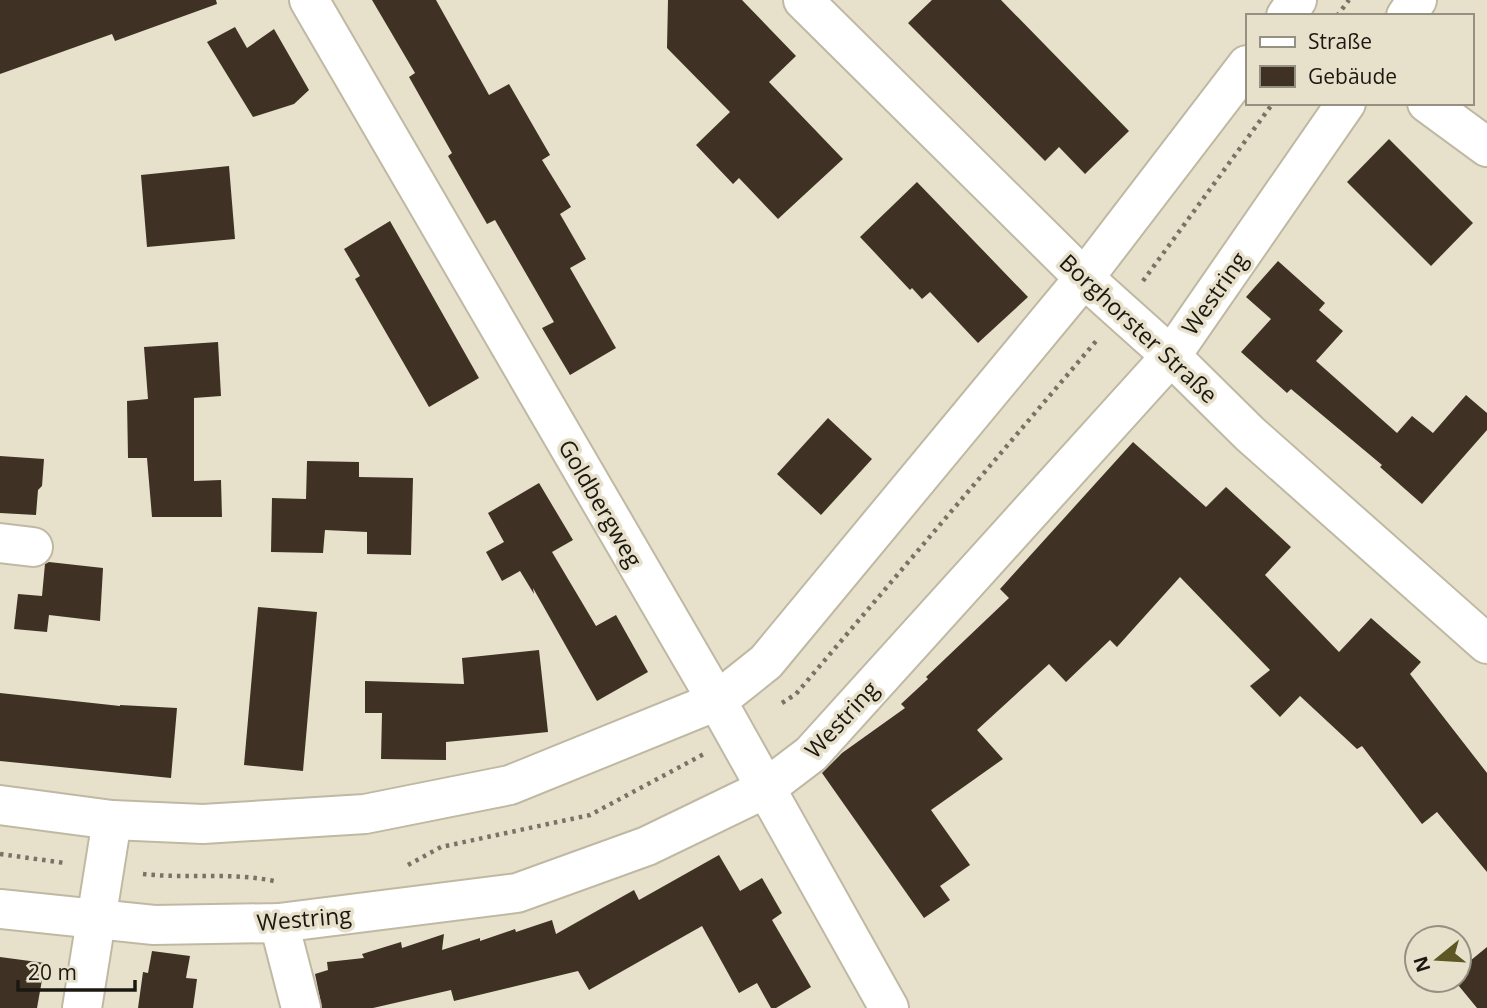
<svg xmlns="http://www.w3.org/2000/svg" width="1487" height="1008" font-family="'Open Sans',sans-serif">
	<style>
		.building { fill: #3f3224 }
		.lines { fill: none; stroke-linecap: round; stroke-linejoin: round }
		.minor-casing { stroke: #bfb9a4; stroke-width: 42 }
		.major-casing { stroke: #bfb9a4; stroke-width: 42 }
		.path { stroke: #787366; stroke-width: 4.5; stroke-dasharray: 3.5 5; stroke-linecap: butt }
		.minor { stroke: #fff; stroke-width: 38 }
		.major { stroke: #fff; stroke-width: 38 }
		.labels { text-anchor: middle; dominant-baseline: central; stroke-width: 7; stroke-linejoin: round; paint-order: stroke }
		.street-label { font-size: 23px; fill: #1b1811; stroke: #e7e0cb }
	</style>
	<rect width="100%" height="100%" fill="#e7e0cb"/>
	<g class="building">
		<polygon points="0,0 216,0 217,4 115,41 112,34 0,74"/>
		<polygon points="372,0 436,0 489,95 509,84 550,155 542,160 571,207 560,214 586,259 570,268 616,348 570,375 542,328 554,322 495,220 487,224 472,198 448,156 452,153 409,77 415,73"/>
		<polygon points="668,0 742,0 796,56 769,82 843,159 778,219 739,178 733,184 696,145 730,112 667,48"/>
		<polygon points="932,0 1001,0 1129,131 1085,174 1059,147 1045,161 908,23"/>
		<polygon points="235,27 247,48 274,29 309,90 294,104 253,117 207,42"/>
		<polygon points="1389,139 1473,223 1431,266 1347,182"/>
		<polygon points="229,166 235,239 147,247 141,175"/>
		<polygon points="917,182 1028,297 978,343 930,292 922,299 912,288 910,290 860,237"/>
		<polygon points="390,221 479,378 429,407 355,279 360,276 344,249"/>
		<polygon points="1278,261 1325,303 1319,310 1343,331 1316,361 1397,433 1412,416 1433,433 1466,395 1487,413 1487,430 1422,504 1380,467 1382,465 1291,389 1287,393 1241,352 1271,319 1246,297"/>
		<polygon points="218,342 221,396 194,398 194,481 221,480 222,517 152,517 147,458 128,458 127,401 148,399 144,347"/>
		<polygon points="828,418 872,459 821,515 777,474"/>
		<polygon points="1133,442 1206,507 1226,487 1291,547 1265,575 1339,652 1371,618 1421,662 1410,674 1487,773 1487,872 1437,812 1422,824 1362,746 1357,749 1300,696 1280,717 1250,686 1270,670 1180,577 1117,647 1110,640 1066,682 1049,664 977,730 1003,759 931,810 970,865 940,886 950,900 924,918 822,773 842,753 905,708 901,704 928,679 926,677 1009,598 1000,589"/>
		<polygon points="0,456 44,459 42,486 38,490 36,515 0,513"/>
		<polygon points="307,461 359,462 359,477 413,478 411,555 367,554 367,532 325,530 323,553 271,552 272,498 306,499"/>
		<polygon points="539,483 573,540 552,552 596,626 616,615 648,672 597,701 533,588 534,594 520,571 502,581 486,552 504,542 488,513"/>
		<polygon points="49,562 103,568 100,621 49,615 47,632 14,629 18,594 42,596 45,564"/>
		<polygon points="258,607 317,612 303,771 244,765"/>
		<polygon points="539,650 548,732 446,742 446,760 381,759 382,713 365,713 365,681 464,684 462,658"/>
		<polygon points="0,693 120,706 120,705 177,708 171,778 0,761"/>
		<polygon points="719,855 740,891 762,878 782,913 772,920 811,987 776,1008 771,1008 757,983 739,993 702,926 589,990 578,971 454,1001 451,990 373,1008 322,1008 315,974 328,970 327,962 364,958 362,954 401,942 402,948 444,934 442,950 480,938 480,941 515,929 516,932 552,920 556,934 634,890 639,900"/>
		<polygon points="1487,947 1487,1008 1477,1008 1454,980 1459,980 1459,970"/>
		<polygon points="152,951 190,956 186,978 197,979 193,1008 138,1008 143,972 148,973"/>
		<polygon points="0,957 45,963 37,1008 0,1008"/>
	</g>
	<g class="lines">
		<g class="minor-casing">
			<g id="minor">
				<polyline points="309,0 717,701 889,1008"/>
				<polyline points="1286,16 1297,0"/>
				<polyline points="1406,16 1417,0"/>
				<polyline points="1427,103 1487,147"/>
				<polyline points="0,543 33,547"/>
				<polyline points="0,805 112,820 203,824 365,814 510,785 717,701 766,662 1084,278 1247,65"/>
				<polyline points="0,909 154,925 279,923 517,893 647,846 765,789 811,754 1171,356 1346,103"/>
				<polyline points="279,923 301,1008"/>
				<polyline points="82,1008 112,820"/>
			</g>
		</g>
		<g class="major-casing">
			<polyline id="major" points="803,0 1084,278 1171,356 1250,434 1487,644"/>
		</g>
		<g class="path">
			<polyline points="1337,16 1349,0"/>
			<polyline points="1143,281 1273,103"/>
			<polyline points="782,703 796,694 1097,340"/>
			<polyline points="0,854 65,863"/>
			<polyline points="408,865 441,847 590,815 704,754"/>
			<path d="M143,874C186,879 231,872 274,881"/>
		</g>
		<use href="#minor" class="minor"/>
		<use href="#major" class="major"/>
	</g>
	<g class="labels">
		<g class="street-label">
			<text transform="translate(1214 293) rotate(-55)">Westring</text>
			<text transform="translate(1139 328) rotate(43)">Borghorster Straße</text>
			<text transform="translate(601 503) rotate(60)">Goldbergweg</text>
			<text transform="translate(841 719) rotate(-47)">Westring</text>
			<text transform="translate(304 918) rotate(-5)">Westring</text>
		</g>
	</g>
	<rect x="1246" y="14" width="228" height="91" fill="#e7e0cb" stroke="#959081" stroke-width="2"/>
	<rect x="1260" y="37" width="35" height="10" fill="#ffffff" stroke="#959081" stroke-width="2"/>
	<text x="1308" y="49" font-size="21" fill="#1b1811">Straße</text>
	<rect x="1260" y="66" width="35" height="21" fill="#3f3224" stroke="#959081" stroke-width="2"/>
	<text x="1308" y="84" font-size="21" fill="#1b1811">Gebäude</text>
	<g transform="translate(1438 959) rotate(252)"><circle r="33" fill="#e7e0cb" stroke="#959081" stroke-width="2"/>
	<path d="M0-5L12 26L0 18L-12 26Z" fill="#5c5723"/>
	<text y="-10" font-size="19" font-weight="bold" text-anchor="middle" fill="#1b1811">N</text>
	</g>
	<path d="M18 980v10h117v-10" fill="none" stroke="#1b1811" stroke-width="3.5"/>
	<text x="28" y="980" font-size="21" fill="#1b1811" stroke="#e7e0cb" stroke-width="5" paint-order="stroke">20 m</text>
</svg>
